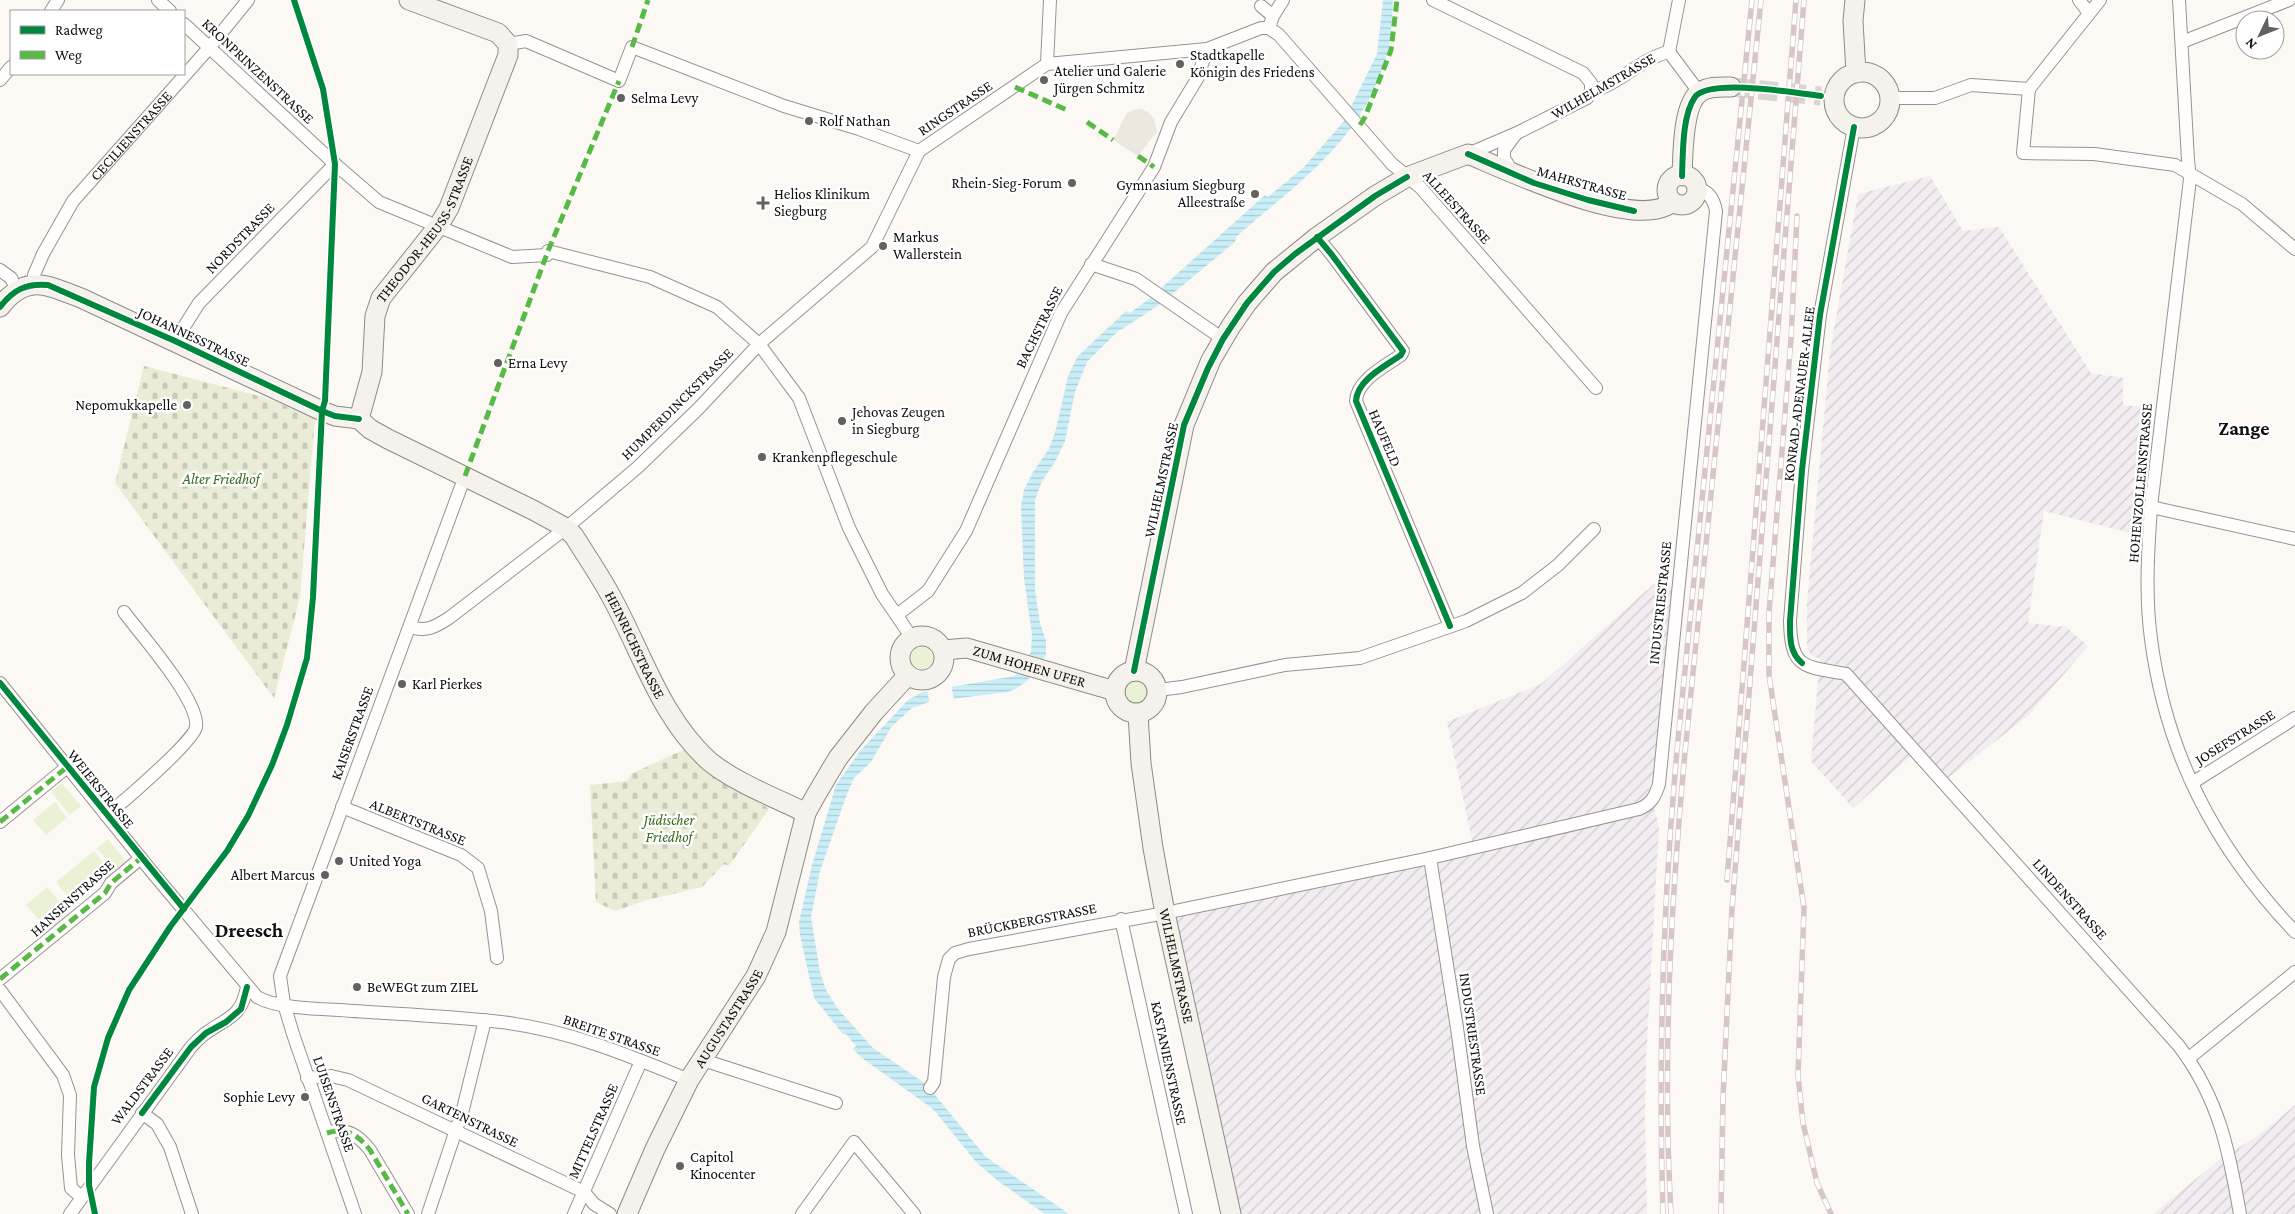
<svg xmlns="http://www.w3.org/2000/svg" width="2295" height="1214" font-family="'Crimson Pro',serif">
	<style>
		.industrial { fill: url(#industrial-furrows) }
		.grass { fill: #eaf1d4 }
		.cemetery { fill: url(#cemetery-stones) }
		.plaza { fill: #ece7df }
		.water { fill: url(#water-rules) }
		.pier { fill: #fcf9f4 }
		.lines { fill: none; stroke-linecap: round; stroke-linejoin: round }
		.secondary-tunnel { stroke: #d8d6d2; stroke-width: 19; stroke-dasharray: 19 9; stroke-linecap: butt }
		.street-casing { stroke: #969492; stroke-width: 14 }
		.secondary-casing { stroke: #8c8b89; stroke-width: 21 }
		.street { stroke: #fffefd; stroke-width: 12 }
		.secondary { stroke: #f5f2eb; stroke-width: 19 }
		.rail-casing { stroke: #d8c5c8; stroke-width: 5.5 }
		.rail { stroke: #fff; stroke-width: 4; stroke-dasharray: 11; stroke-linecap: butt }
		.quiet { stroke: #58b947; stroke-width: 5; stroke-dasharray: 10 5; stroke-linecap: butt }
		.cycleway-casing { stroke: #fff; stroke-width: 9 }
		.cycleway { stroke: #00873e; stroke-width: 6 }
		.poi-dot { fill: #62615f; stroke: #fff; stroke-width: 2 }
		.labels { text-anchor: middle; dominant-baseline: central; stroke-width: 5; stroke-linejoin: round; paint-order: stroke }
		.poi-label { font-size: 15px; fill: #0f0f0f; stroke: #fff; text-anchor: start }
		.street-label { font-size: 15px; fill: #0f0f0f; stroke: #fff }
		.park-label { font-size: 15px; font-style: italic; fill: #39691d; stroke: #fff }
		.district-label { font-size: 20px; font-weight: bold; fill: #0f0f0f; stroke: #fff }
	</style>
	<defs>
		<pattern id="industrial-furrows" width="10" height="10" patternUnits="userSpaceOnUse" patternTransform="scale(1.25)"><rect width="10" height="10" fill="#f3edf1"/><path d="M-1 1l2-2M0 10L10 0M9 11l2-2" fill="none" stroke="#cfcacd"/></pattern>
		<pattern id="cemetery-stones" width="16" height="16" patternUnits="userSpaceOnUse" patternTransform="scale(1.25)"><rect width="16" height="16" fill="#ebecd8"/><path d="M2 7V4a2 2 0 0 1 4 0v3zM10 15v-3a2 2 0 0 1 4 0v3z" fill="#c8c9b8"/></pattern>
		<pattern id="water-rules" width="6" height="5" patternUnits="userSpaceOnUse" patternTransform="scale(1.25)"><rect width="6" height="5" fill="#caeef7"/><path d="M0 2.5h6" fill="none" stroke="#accbd3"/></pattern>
	</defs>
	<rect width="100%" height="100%" fill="#fcf9f4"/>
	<g class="industrial">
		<polygon points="1930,176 1963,231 1999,227 2091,373 2123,378 2123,405 2152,408 2139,535 2044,511 2028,623 2066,627 2088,646 2029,715 1938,786 1911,756 1853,808 1811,761 1820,659 1811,655 1807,648 1807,603 1830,352 1858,194"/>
		<polygon points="1654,584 1672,586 1653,779 1649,788 1659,827 1646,1060 1645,1115 1647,1214 1237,1214 1171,919 1366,873 1474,850 1447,722 1541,684"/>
		<polygon points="2295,1105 2295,1214 2153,1214 2219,1160 2256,1137"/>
	</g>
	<g class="grass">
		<circle cx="922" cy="658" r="11"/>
		<circle cx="1136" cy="692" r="12"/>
		<polygon points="62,783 81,806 70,815 51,792"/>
		<polygon points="55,802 67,818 46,835 33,820"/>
		<polygon points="108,839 126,861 115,869 97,848"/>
		<polygon points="94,851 107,867 69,898 56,882"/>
		<polygon points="47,887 69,913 49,931 26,905"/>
	</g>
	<g class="cemetery">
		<polygon points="144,366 270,399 315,419 300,597 274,698 115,483"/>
		<polygon points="685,749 690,756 769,809 729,866 724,864 702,887 647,900 615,911 596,902 590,785 627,781 631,774"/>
	</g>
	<polygon class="plaza" points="1141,109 1148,112 1154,119 1157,132 1138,156 1113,140 1127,113 1133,110"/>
	<path class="water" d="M1383,0H1393C1392,16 1392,34 1388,50C1365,139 1301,180 1236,237L1235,242L1159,305L1116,333L1087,362L1075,392L1065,441L1055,462L1042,481L1035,500V590L1040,623L1046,641V655L1028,680L1016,689L1007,692L929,702L912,708L892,726L871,762L854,778L847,794L820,871L811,917L820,972L826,990L838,1009L873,1048L926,1084L986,1157L1069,1214H1045L998,1181L976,1162L933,1109L862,1058L853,1049L856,1046L846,1034H843L814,998L800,935L799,922L812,865L836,785L860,751L908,700L922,692L1015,676L1031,652L1032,635L1024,578L1021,507L1024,490L1033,472L1049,449L1056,429L1068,376L1078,356L1126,311L1130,313L1149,299L1265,195L1268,197L1304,167L1344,121L1377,54Z"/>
	<polygon class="pier" points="951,684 954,700 930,705 927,689"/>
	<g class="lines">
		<polyline class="secondary-tunnel" points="1731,87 1821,96"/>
		<g class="street-casing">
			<g id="street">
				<polyline points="158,0 170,11"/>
				<polyline points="1433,0 1583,73 1591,83 1591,91"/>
				<polyline points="2079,0 2089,13"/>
				<polyline points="2100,0 2029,89 2023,153 2094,154 2175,165 2242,204 2295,249"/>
				<path d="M2179,0L2188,160L2190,179L2151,507C2148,550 2145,595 2151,639C2166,754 2215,848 2295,932"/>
				<polyline points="1261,6 1273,16"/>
				<polyline points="51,11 58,0"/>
				<polyline points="184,24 335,164 379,202 512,257 547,255"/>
				<polyline points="1269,28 1279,35 1392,164 1420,187 1596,388"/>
				<polyline points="1269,28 1273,16 1283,0"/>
				<polyline points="2182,42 2289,0"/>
				<polyline points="508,44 526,41 619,81 632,47 784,106 859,129 919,151"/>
				<polyline points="1669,52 1679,0"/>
				<polyline points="1669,52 1699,92"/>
				<polyline points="1047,64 1050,0"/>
				<polyline points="0,80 11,67"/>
				<polyline points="1889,98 1935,98 1971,85 2029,89"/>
				<path d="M1854,127L1820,315L1802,470L1790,621C1791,670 1804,666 1846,674L2179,1046C2219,1099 2229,1150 2240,1214"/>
				<polyline points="919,151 1047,64 1207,49 1261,28 1269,28"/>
				<path d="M1468,154L1517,133L1587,98L1591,91C1620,85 1640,58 1669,52"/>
				<polyline points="1513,173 1504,158 1504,150 1515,135"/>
				<path d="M1317,237L1332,255L1403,351L1401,355C1384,367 1357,380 1356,401L1450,626"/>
				<polyline points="548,251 650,277 717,307 759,344 799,398 849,528 882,594 912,638"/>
				<polyline points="1091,264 1136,279 1223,339"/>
				<polyline points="0,270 11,278 17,290"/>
				<path id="s1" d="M34,284V275L43,254L73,201L209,48L248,0"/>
				<polyline points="175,341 199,303 335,164"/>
				<polyline points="2151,507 2295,539"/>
				<polyline points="897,615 928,591 966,531 1061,313 1154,167 1171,122 1197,79 1207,49"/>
				<path d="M410,627C427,632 435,627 449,618L566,528L638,467L699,408L759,344L872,247L919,151"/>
				<path d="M0,683L152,872L257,997C276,1008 316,1009 339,1010C393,1014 448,1016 501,1022C568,1030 628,1055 689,1080"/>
				<polyline points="1158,690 1182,687 1285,665 1360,658 1466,621 1522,593 1558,565 1594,529"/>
				<polyline points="2192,783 2295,718"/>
				<polyline points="342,807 461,855 478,868 491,911 497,958"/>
				<path d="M106,815C121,804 194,741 196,727C200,701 141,635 124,612"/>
				<polyline points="0,822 67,767"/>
				<polyline points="1430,858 1457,1028 1473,1146 1487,1214"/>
				<polyline points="1121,919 1186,1214"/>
				<polyline points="0,979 105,893 111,883 141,858"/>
				<polyline points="0,990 63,1075 70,1095 68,1155 71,1188 81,1197"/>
				<polyline points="2189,1058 2295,972"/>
				<polyline points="703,1060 836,1103"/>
				<polyline points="307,1078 331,1076 348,1080 584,1192 594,1204 610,1214"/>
				<path d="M930,1088L934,1082L944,977L949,959L955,953L969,949L1165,913L1430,858L1639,809C1651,804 1655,797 1659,784L1716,211C1714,200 1709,190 1696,189"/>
				<polyline points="142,1113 157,1124 170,1147 192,1214"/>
				<path d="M327,1133C347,1127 358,1135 370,1150L408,1214"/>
				<path d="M70,1214L191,1047C196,1042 200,1037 206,1033C228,1017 241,1018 247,987"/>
				<polyline points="355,1214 293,1034 284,1004 280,976 465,476"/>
				<polyline points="428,1214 463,1109 485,1020"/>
				<polyline points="574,1214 641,1061"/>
				<polyline points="802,1214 854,1142 914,1214"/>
			</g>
		</g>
		<g class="secondary-casing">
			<g id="secondary">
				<polyline points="1855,0 1853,21 1856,73"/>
				<circle cx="1862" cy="100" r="28"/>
				<circle cx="1682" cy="190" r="15"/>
				<path d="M1682,176C1683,156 1682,104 1700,92C1709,86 1721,87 1731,87"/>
				<path id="s2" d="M0,307C26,273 47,285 81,298L322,411L335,416L359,419L370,429L388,439L533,510L566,528L574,536C587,557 601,577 612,598C642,653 661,718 709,761C734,782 776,798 806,813"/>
				<path id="s3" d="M359,419L372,372L375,316L381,298L439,225L449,208L508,55V44L498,33L409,0"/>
				<circle cx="922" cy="658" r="22"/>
				<path id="s4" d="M943,650L967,648L1115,691"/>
				<circle cx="1136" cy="692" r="21"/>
				<path d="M1134,671L1184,425L1211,360L1231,326L1247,303L1274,272L1317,237L1375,196L1407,177L1468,154C1507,170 1638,233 1672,202"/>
				<path id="s5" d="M1138,714L1141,763L1153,848L1165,913L1231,1214"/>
				<path id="s6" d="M627,1214L655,1149L689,1080L756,976L776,932L806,813L816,795L838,758L874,712L908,675"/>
			</g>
		</g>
		<use href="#street" class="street"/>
		<use href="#secondary" class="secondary"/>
		<g class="rail-casing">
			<g id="rail">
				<polyline points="1797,216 1791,339 1769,613 1769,675 1804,908 1798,1075 1803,1123 1817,1183 1831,1214"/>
				<polyline points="1727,880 1796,0"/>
				<path d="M1663,1214C1658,1056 1663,898 1678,740L1752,0"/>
				<path d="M1671,1214C1662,1057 1671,899 1686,742L1761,0"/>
				<polyline points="1721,1214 1723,1098 1732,909 1804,0"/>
			</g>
		</g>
		<use href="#rail" class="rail"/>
		<g class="quiet">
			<polyline points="632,47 648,0"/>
			<polyline points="1015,87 1067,110"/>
			<polyline points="1087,122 1113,140"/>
			<polyline points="1360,125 1365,117 1391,50 1397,0"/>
			<polyline points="1138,156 1154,167"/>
			<polyline points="465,476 548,251 619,81"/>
			<polyline points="0,822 67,767"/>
			<polyline points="0,979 105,893 111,883 141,858"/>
			<path d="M327,1133C347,1127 358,1135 370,1150L408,1214"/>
		</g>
		<g class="cycleway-casing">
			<g id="cycleway">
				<polyline points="1468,154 1534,183 1588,200 1634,211"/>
				<path d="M1682,176C1683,154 1682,115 1695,97C1709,78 1797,93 1821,96"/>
				<path d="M1317,237L1332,255L1403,351L1401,355C1384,367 1357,380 1356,401L1450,626"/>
				<path d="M0,307C13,290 26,283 48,285L175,341L322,411L335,416L359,419"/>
				<path d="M1802,663C1789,652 1790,637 1790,621L1802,470L1820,315L1854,127"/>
				<polyline points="1134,671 1184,425 1208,368 1223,339 1247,303 1274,272 1295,254 1375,196 1407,177"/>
				<polyline points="0,683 184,909"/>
				<polyline points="142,1113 191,1047 206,1033 226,1022 241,1009 247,987"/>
				<polyline points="95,1214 89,1185 89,1163 94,1087 108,1038 129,990 170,927 227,851 248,816 272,765 287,725 307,658 313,597 322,411 325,401 335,164 323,89 294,0"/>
			</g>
		</g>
		<use href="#cycleway" class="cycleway"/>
	</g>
	<g class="poi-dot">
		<circle cx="1180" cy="64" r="5"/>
		<circle cx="1044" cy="80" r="5"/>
		<circle cx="621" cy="98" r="5"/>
		<circle cx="809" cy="121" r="5"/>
		<circle cx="1072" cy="183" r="5"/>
		<circle cx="1255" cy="194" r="5"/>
		<path d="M760.5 195.5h5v5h5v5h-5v5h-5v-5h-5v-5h5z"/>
		<circle cx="883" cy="246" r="5"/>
		<circle cx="498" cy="363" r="5"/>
		<circle cx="187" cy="405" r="5"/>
		<circle cx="842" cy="421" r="5"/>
		<circle cx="762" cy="457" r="5"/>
		<circle cx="402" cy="684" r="5"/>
		<circle cx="339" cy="861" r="5"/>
		<circle cx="325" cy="875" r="5"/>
		<circle cx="357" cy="987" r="5"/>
		<circle cx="305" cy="1097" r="5"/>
		<circle cx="680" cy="1166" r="5"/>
	</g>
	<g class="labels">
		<g class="poi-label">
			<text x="1190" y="55">Stadtkapelle<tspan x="1190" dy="17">Königin des Friedens</tspan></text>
			<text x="1054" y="71">Atelier und Galerie<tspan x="1054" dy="17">Jürgen Schmitz</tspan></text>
			<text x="631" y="98">Selma Levy</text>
			<text x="819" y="121">Rolf Nathan</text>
			<text x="1062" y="183" text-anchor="end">Rhein-Sieg-Forum</text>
			<text x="1245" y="185" text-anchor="end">Gymnasium Siegburg<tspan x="1245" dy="17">Alleestraße</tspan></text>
			<text x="774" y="194">Helios Klinikum<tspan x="774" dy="17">Siegburg</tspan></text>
			<text x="893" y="237">Markus<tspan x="893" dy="17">Wallerstein</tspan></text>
			<text x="508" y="363">Erna Levy</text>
			<text x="177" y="405" text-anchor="end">Nepomukkapelle</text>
			<text x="852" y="412">Jehovas Zeugen<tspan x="852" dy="17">in Siegburg</tspan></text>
			<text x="772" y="457">Krankenpflegeschule</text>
			<text x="412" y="684">Karl Pierkes</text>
			<text x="349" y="861">United Yoga</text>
			<text x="315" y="875" text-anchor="end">Albert Marcus</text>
			<text x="367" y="987">BeWEGt zum ZIEL</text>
			<text x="295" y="1097" text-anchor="end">Sophie Levy</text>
			<text x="690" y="1157">Capitol<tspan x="690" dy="17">Kinocenter</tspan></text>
		</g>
		<g class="street-label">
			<text transform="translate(258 71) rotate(43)">KRONPRINZENSTRASSE</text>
			<text transform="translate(1603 86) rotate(-30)">WILHELMSTRASSE</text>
			<text transform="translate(955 108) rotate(-34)">RINGSTRASSE</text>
			<text stroke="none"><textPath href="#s1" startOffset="180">CECILIENSTRASSE</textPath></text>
			<text transform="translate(1582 183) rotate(16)">MAHRSTRASSE</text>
			<text transform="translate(1457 207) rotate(48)">ALLEESTRASSE</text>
			<text stroke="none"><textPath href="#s3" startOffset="206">THEODOR-HEUSS-STRASSE</textPath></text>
			<text transform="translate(240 238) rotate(-46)">NORDSTRASSE</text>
			<text transform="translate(1039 327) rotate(-64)">BACHSTRASSE</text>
			<text transform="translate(194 337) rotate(25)">JOHANNESSTRASSE</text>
			<text transform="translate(1799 394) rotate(-83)">KONRAD-ADENAUER-ALLEE</text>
			<text transform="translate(677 404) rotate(-45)">HUMPERDINCKSTRASSE</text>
			<text transform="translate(1385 438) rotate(67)">HAUFELD</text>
			<text transform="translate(1161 480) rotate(-78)">WILHELMSTRASSE</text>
			<text transform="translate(2140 483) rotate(-85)">HOHENZOLLERNSTRASSE</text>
			<text transform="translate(1660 603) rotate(-84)">INDUSTRIESTRASSE</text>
			<text stroke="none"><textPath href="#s2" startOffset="766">HEINRICHSTRASSE</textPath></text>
			<text stroke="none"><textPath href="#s4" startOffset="89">ZUM HOHEN UFER</textPath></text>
			<text transform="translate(352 733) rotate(-70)">KAISERSTRASSE</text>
			<text transform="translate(2235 737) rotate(-32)">JOSEFSTRASSE</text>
			<text transform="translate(101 789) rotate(51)">WEIERSTRASSE</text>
			<text transform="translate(418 822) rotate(22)">ALBERTSTRASSE</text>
			<text transform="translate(72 898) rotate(-42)">HANSENSTRASSE</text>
			<text transform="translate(2070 899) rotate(48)">LINDENSTRASSE</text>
			<text transform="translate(1032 920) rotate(-11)">BRÜCKBERGSTRASSE</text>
			<text stroke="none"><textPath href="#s5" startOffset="255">WILHELMSTRASSE</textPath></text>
			<text stroke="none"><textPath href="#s6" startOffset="221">AUGUSTASTRASSE</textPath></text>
			<text transform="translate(1473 1034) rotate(82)">INDUSTRIESTRASSE</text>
			<text transform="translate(612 1035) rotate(19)">BREITE STRASSE</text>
			<text transform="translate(1169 1063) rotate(78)">KASTANIENSTRASSE</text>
			<text transform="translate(142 1086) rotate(-53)">WALDSTRASSE</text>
			<text transform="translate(334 1104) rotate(71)">LUISENSTRASSE</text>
			<text transform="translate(470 1120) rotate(26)">GARTENSTRASSE</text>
			<text transform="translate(593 1131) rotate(-66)">MITTELSTRASSE</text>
		</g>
		<g class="park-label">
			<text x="221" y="479">Alter Friedhof</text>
			<text x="669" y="820">Jüdischer<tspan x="669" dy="17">Friedhof</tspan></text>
		</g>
		<g class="district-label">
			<text x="2244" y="428">Zange</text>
			<text x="249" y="930">Dreesch</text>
		</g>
	</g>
	<rect x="10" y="10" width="175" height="65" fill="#ffffff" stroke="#9f9f9f"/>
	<rect x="20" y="26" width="25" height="8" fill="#00873e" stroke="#9f9f9f"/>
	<text x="55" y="35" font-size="15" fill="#0f0f0f">Radweg</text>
	<rect x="20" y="51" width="25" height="8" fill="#58b947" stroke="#9f9f9f"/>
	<text x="55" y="60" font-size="15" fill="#0f0f0f">Weg</text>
	<g transform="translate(2260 35) rotate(227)"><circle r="24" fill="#ffffff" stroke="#9f9f9f"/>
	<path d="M0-4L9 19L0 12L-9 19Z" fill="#62615f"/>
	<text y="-8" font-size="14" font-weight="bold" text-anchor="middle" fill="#0f0f0f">N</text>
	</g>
</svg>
